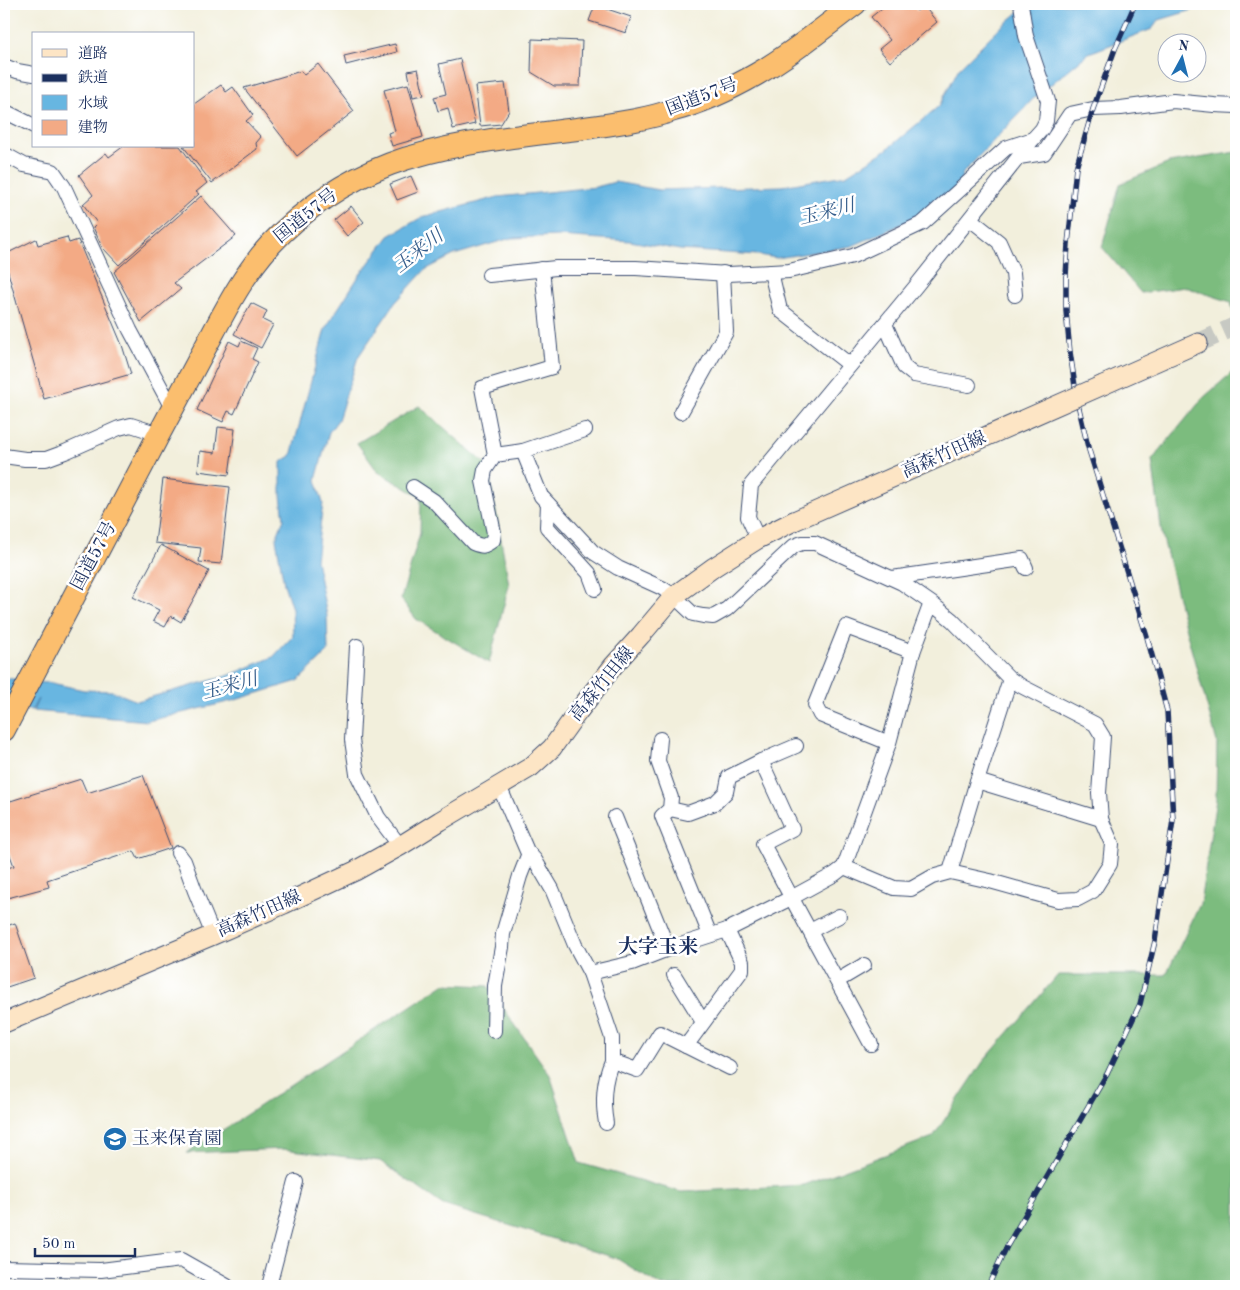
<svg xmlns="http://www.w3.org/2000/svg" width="1240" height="1290" font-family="'Old Standard TT','Noto Serif JP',serif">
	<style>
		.forest { fill: #7bbc7e; stroke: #4b766e }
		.water { fill: #67b6e1; stroke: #4172a0 }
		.building { fill: #f3aa85 }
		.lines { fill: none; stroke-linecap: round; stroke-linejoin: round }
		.secondary-tunnel { stroke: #c7c9c3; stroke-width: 19; stroke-dasharray: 19 9; stroke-linecap: butt }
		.minor-casing { stroke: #3b4c71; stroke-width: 16 }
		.secondary-casing { stroke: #3b4c71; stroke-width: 21 }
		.trunk-casing { stroke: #3b4c71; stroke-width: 24 }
		.minor { stroke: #fff; stroke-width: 14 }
		.secondary { stroke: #fde5c5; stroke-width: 19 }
		.trunk { stroke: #fbbe6e; stroke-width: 22 }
		.rail-casing { stroke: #1b2f5e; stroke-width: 5.5 }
		.rail { stroke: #fff; stroke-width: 4; stroke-dasharray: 11; stroke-linecap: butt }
		.secondary-bridge-casing { stroke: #3b4c71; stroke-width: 21; stroke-linecap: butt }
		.secondary-bridge { stroke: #fde5c5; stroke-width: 19 }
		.labels { text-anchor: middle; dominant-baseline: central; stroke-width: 5; stroke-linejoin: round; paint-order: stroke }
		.street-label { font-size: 18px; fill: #1b2f5e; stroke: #fff }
		.poi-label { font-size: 18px; fill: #1b2f5e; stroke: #fff; text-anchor: start }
		.water-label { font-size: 19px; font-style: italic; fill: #365e8c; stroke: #fff }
		.quarter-label { font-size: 20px; font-weight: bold; fill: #1b2f5e; stroke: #fff }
	</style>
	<rect width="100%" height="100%" fill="#fff"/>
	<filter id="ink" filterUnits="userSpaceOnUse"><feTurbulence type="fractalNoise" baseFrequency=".02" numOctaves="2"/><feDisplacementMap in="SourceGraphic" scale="10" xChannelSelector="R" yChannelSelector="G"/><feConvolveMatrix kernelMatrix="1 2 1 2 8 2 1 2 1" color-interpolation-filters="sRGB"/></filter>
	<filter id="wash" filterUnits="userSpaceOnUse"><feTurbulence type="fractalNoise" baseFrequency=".0096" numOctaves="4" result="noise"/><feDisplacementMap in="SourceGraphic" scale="20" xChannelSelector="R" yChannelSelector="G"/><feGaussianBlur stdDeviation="1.12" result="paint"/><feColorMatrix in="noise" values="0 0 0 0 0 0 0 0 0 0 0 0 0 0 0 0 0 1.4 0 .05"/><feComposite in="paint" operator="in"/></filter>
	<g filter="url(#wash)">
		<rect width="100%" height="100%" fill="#f2efdc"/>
		<g class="forest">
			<polygon points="1236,152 1236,326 1231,302 1185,287 1141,293 1102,247 1120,184 1169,163"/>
			<polygon points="1236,369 1236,1286 661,1286 616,1258 443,1205 380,1161 283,1149 186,1153 229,1126 444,984 488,986 550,1075 579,1163 681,1192 804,1185 933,1137 983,1062 1058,975 1166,975 1200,904 1216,799 1217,742 1187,634 1162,534 1152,460 1203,398"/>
			<polygon points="419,406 488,466 509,585 489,663 416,619 401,599 420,533 421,497 378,472 357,443"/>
		</g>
		<polygon class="water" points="1028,4 1213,4 1159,20 1152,29 1089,53 1033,99 963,173 959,186 909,221 852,246 777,258 758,255 680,250 630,241 559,236 511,238 454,255 425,270 395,303 358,357 338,420 329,432 316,480 323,503 316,560 327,616 328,652 298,681 232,701 148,721 33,711 38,699 32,710 4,708 4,678 46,683 47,682 84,690 112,691 137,701 230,675 273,657 293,636 292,609 284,584 276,539 284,519 281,496 281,462 291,456 325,329 359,276 389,236 422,217 498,197 596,187 615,182 659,190 782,186 846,175 886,150 939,106 959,68 993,34"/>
		<g id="blocks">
			<g class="building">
				<polygon points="887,4 911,4 917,11 923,5 937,22 890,62 879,49 890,40 871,17"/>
				<polygon points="595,5 631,17 626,33 589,21"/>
				<polygon points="532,39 582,41 580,86 554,86 531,72"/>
				<polygon points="395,44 397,52 346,65 344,56"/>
				<polygon points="460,59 475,124 453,129 448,108 438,111 434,97 446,94 439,64"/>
				<polygon points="318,64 354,111 297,156 244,88 301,71 304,75"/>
				<polygon points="418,69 424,95 413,97 408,71"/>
				<polygon points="505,83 509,111 501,124 480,126 475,86"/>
				<polygon points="408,84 423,137 392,146 388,133 395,131 384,90"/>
				<polygon points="221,85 226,92 233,87 253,115 246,121 261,137 256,143 257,149 212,183 183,146 194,146 194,104"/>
				<polygon points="124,146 180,146 207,183 196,192 199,194 119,265 102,247 93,227 97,223 83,204 93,195 79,175 106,153 109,157"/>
				<polygon points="411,176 418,192 397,200 390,184"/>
				<polygon points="201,196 236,236 174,283 181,289 141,322 114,272"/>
				<polygon points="351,206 364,222 347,236 334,220"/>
				<polygon points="67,237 69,243 78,240 122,345 131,374 44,399 4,258 4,255 36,239 38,245"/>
				<polygon points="251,303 267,311 263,320 273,325 261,348 234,334"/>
				<polygon points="229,341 239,346 241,341 257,348 252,359 258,362 234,414 228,411 223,422 197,410"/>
				<polygon points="218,427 235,429 229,475 198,471 200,451 215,453"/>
				<polygon points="163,479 230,487 221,564 199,562 201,548 155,543"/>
				<polygon points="161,545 209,571 181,622 171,616 165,627 153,621 159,610 133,597"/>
				<polygon points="143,775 171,848 138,859 134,851 47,880 49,887 4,899 4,869 14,866 4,839 4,803 81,779 87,793"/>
				<polygon points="15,923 34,978 4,988 4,927"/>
			</g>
		</g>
	</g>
	<g filter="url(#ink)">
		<use href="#blocks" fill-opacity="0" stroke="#3b4c71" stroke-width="1"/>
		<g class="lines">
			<polyline class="secondary-tunnel" points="1198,343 1236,326"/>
			<g class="minor-casing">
				<g id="minor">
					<polyline points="4,66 17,71 34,74"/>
					<polyline points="4,111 34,126"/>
					<polyline points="4,154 24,165 53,171 64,187 130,330 172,408"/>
					<polyline points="1019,157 1044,153 1070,114 1093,109 1121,108 1173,101 1214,105 1236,106"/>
					<polyline points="970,219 999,242 1013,273 1015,295"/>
					<polyline points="771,272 780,310 850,365"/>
					<polyline points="489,275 556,268 636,268 728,274 771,272 789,271 853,256 923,223 1006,148 1033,139"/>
					<polyline points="885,324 904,367 914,375 969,385"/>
					<polyline points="681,412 726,332 723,273"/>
					<polyline points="585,430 523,451 541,496 593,552 618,568 662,588 674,596 693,614 703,616 713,617 727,609 794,546 802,543 815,543 902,583 931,603 952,620 1010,679 1023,687 1095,724 1103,737 1099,793 1101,819 1112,844 1110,864 1093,891 1078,899 1058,900 990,881 950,872 932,877 911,889 894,888 844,867 889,743 913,652 931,603"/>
					<polyline points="523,451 495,455 482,388 552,367 542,269"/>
					<polyline points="4,456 25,459 46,459 65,452 119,428 131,425 159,434"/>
					<path d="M413,487L434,501L473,543C483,547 484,547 493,540L494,533L483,481L485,470L495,455"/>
					<polyline points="548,504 547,527 589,573 595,589"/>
					<polyline points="758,539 748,517 751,485 916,286 1033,139 1042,129 1046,121 1048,101 1026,36 1021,4"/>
					<polyline points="892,578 1022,559 1026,568"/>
					<polyline points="357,646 352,740 357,774 378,817 400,846"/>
					<polyline points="660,739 658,761 671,798 670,809 662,816 710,935"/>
					<polyline points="889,743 820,715 815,705 846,627 913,652"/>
					<path d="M761,761L792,829L763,844C798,911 835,977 871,1044"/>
					<polyline points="977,781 1101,819"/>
					<polyline points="499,786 527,851 535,860 552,889 575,945 590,973 612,1038 612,1061 637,1070 660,1033 686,1046 742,970 742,962 727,930"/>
					<polyline points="670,809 688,813 715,803 726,792 729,777 761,761 796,746"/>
					<polyline points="615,817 668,949"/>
					<polyline points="178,853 184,861 195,891 213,935"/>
					<polyline points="950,872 977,781 1010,679"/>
					<polyline points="810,931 839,916"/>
					<polyline points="590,973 632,963 668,949 727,930 791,898 835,874 844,867"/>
					<polyline points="674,975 703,1022"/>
					<polyline points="837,981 864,965"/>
					<polyline points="494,1031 495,986 502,947 503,934 520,876 529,853"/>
					<polyline points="686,1046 730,1068"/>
					<path d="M606,1123C602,1101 603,1082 612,1061"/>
					<polyline points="4,1268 101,1270 181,1260 227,1286"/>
					<polyline points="269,1286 296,1182"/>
				</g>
			</g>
			<g class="secondary-casing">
				<g id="secondary">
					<polyline points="1103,385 1198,343"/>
					<polyline points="4,1023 213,935 284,904 355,871 400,846 440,821 531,767 552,748 577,713 614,665 641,635 674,596 714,567 758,539 794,521"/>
				</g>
			</g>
			<g class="trunk-casing">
				<path id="trunk" d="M4,730C55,632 107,534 158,436C176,402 194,368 212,335C229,303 246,271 271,244C304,209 345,181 390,164C453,141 526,136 592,127C619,123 648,119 674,110C703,102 731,89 757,74C792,54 823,28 855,4"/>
			</g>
			<use href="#minor" class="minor"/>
			<use href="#secondary" class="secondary"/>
			<use href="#trunk" class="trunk"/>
			<g class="rail-casing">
				<polyline id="rail" points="988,1286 1007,1246 1107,1074 1140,1004 1155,941 1173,820 1167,711 1147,637 1088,447 1077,400 1070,352 1066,311 1066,276 1068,244 1076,168 1093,109 1115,49 1135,4"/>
			</g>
			<use href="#rail" class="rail"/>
			<g class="secondary-bridge-casing">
				<polyline id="secondary-bridge" points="794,521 1103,385"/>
			</g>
			<use href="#secondary-bridge" class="secondary-bridge"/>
		</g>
	</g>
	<defs>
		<g id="school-disc" transform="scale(1.25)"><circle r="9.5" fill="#1f6fb2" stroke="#fff"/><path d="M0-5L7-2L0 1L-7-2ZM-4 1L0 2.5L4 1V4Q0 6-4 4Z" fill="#fff"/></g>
	</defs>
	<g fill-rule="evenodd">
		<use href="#school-disc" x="115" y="1139"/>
	</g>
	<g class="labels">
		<g class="street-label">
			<text transform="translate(702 97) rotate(-21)">国道57号</text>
			<text transform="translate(306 216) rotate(-39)">国道57号</text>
			<text transform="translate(944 455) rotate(-24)">高森竹田線</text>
			<text transform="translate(94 556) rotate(-62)">国道57号</text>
			<text transform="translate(602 684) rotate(-51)">高森竹田線</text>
			<text transform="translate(259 914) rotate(-24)">高森竹田線</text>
		</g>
		<g class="poi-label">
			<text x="132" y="1139">玉来保育園</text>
		</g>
		<g class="water-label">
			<text transform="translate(827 213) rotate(-14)">玉来川</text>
			<text transform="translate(419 252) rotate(-38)">玉来川</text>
			<text transform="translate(230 687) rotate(-15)">玉来川</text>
		</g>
		<g class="quarter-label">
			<text x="658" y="948">大字玉来</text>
		</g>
	</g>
	<rect width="1240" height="1290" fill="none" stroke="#fff" stroke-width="20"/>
	<rect x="32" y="32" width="162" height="115" fill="#ffffff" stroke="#a4acbf"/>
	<rect x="42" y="49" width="25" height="8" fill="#fde5c5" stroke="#a4acbf"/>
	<text x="78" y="58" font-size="15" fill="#1b2f5e">道路</text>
	<rect x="42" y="74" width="25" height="8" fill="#1b2f5e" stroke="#a4acbf"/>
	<text x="78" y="82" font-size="15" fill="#1b2f5e">鉄道</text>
	<rect x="42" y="95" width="25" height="15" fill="#67b6e1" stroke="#a4acbf"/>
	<text x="78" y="108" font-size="15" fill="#1b2f5e">水域</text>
	<rect x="42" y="120" width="25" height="15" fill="#f3aa85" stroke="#a4acbf"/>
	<text x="78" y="132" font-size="15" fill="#1b2f5e">建物</text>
	<g transform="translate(1182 58) rotate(7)"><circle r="24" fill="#ffffff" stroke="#a4acbf"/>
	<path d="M0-4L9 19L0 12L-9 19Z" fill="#1f6fb2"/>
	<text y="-8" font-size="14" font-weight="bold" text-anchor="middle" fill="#1b2f5e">N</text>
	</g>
	<path d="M35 1248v8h100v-8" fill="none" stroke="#1b2f5e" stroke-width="2.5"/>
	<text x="42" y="1248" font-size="15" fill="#1b2f5e" stroke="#ffffff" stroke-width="4" paint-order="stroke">50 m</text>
</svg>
